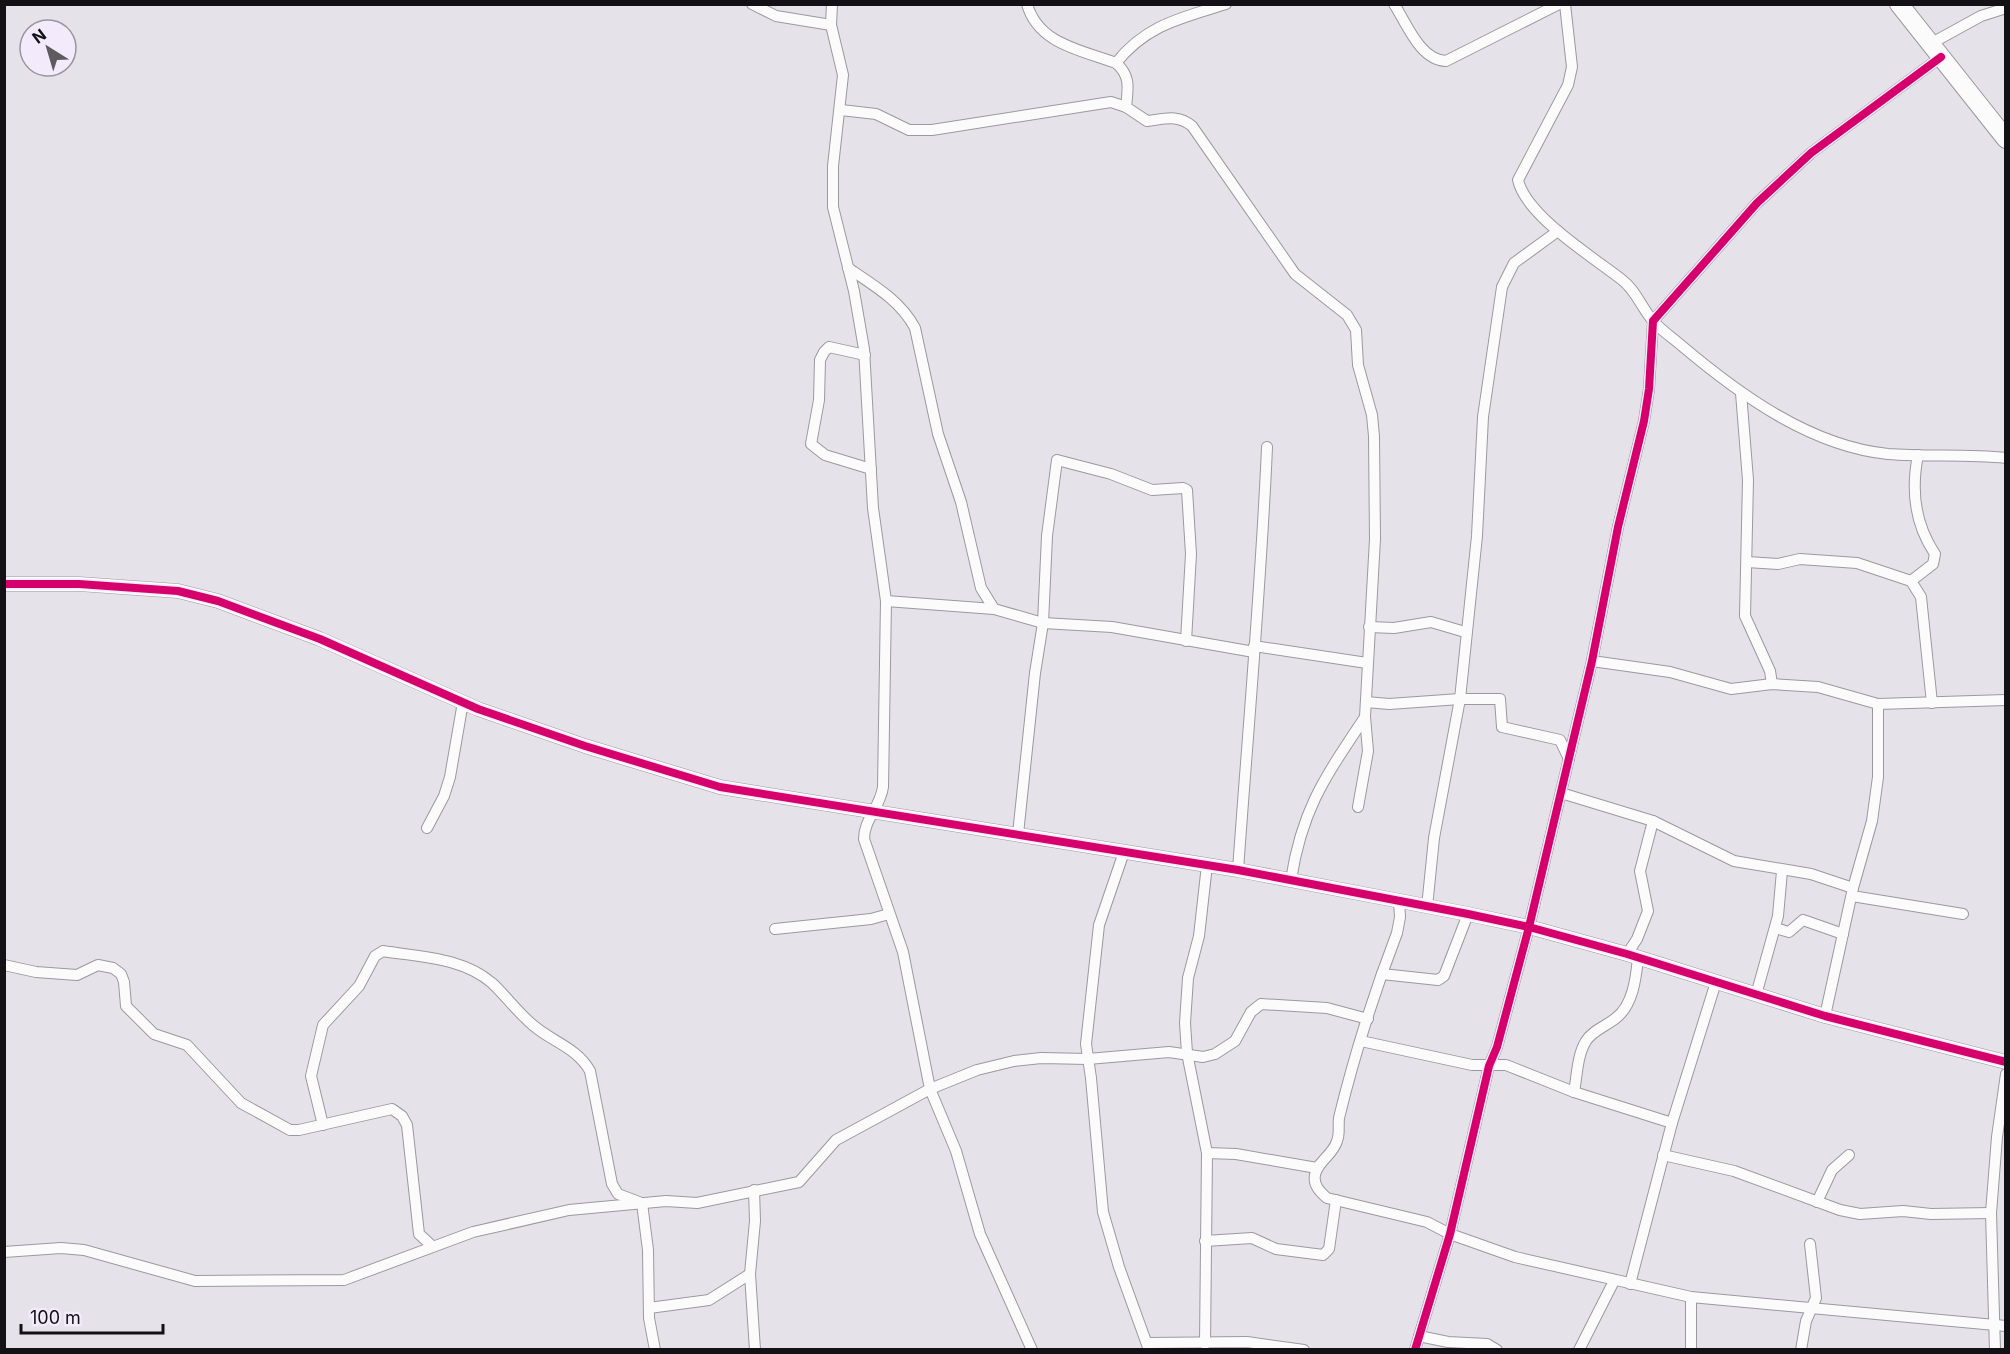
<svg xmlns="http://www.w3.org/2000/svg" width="2010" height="1354" font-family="Inter,sans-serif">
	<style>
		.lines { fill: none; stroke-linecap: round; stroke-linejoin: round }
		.minor-casing { stroke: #9c989f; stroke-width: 12 }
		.tertiary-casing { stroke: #9c989f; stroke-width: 15 }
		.primary-casing { stroke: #9c989f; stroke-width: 20 }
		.minor { stroke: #fbfbfc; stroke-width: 10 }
		.tertiary { stroke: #fbfbfc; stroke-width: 14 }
		.primary { stroke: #fbfbfc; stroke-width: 18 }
		.cycleway-casing { stroke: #f3ebfb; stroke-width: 11 }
		.cycleway { stroke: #d6006c; stroke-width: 8 }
	</style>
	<rect width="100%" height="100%" fill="#e6e2ea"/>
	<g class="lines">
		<g class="minor-casing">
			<g id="minor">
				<polyline points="752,4 776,16 831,25"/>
				<path d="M832,4L831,25L843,75L833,166V207L854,291L864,349L873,508L886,601L883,787C880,808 864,819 864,839L903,952L930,1089L956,1151L980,1234L1032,1350"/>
				<path d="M1027,4C1038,44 1081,50 1116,63C1131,76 1128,88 1126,107"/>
				<path d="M1394,4C1407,24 1420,60 1446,61L1559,4"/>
				<path d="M1565,4L1572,67L1568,85L1518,180C1526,216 1593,257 1621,279C1637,291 1641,308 1654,322C1662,331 1673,338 1682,346C1739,394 1810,446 1888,454C1927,457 1966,454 2006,458"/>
				<polyline points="1930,44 1981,16 2006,8"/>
				<path d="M1116,63C1146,25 1181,18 1226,4"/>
				<path d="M841,110L876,114L909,130H932L1111,102L1126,107L1147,121C1164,119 1178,114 1192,126L1295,274L1347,315L1356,330L1358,365L1372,415L1374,436L1375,539L1365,717L1368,751L1358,807"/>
				<path d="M848,268C873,285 900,300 915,328L938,434L961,502L981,588L994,609"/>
				<polyline points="865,355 829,347 824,352 820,360 819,400 811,444 825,455 871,469"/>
				<polyline points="1741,393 1748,480 1745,616 1770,671 1772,684"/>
				<polyline points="1747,562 1778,564 1800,559 1857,563 1911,581 1921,597 1932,703"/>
				<path d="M1911,581L1933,564L1935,554C1914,523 1911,490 1918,455"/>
				<polyline points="886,601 994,609 1043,623 1112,627 1254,652"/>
				<polyline points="1369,627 1394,628 1431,622 1465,632"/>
				<polyline points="1254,646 1367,663"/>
				<polyline points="1592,661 1670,672 1731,689 1772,684 1818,687 1878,704 2006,700"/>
				<polyline points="1366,702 1389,704 1460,699 1500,699 1502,727 1560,740 1569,759"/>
				<polyline points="1561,793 1653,821 1734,861 1811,874 1853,888"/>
				<polyline points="427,828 444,796 450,777 463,702"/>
				<polyline points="1018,834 1035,673 1043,623 1047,536 1057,460 1111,474 1152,490 1183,488 1187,490 1191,554 1186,641"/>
				<polyline points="1124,852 1099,925 1086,1044 1091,1078 1103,1212 1119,1267 1149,1350"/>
				<path d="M1238,870C1248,729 1261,588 1267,447"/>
				<path d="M1291,880C1302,808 1326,776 1365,717"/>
				<polyline points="1852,896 1963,914"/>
				<path d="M1399,901L1400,917L1397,933C1374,993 1354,1056 1339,1118C1338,1126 1340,1134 1337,1141C1333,1155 1317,1162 1315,1175C1313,1185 1320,1192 1327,1198L1427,1222L1450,1234L1515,1257L1691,1297L2006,1326"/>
				<polyline points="1427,907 1434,838 1460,699 1477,536 1483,417 1502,287 1514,263 1558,231"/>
				<polyline points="1775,928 1789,932 1803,920 1843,934"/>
				<polyline points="775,929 871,919 889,914"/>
				<polyline points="1627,954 1637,939 1648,911 1640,871 1653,821"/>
				<polyline points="4,965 36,972 77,975 98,965 113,968 121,974 124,982 126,1006 154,1034 187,1045 241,1103 290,1130 299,1130 392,1109 402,1116 407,1125 419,1234 432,1246"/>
				<polyline points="1382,974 1438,980 1444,976 1468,914"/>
				<polyline points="1756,995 1778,916 1782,871"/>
				<polyline points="1825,1016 1853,888 1872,821 1878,777 1878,704"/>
				<polyline points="1361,1041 1472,1065 1506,1065 1574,1092 1672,1123"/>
				<path d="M1574,1092C1577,1077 1577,1055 1586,1041C1592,1031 1606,1026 1616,1018C1633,1005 1636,978 1638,958"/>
				<path d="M323,1125L311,1076L323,1025L359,986L375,956L383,951C419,957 462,957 492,983C506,996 518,1013 534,1026C553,1042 577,1048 590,1071L612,1184L618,1194L639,1202"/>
				<polyline points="1207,1153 1236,1154 1317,1168"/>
				<polyline points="1663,1155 1734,1171 1840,1210 1860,1214 1903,1211 1931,1214 1991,1213"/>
				<polyline points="754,1190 755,1221 750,1274 755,1350"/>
				<polyline points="1817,1202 1832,1170 1849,1155"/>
				<polyline points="642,1203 648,1250 649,1318 655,1350"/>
				<polyline points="1205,1241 1252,1238 1276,1249 1323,1255 1329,1249 1336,1200"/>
				<polyline points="4,1252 61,1248 84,1250 195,1281 344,1280 473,1232 569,1210 666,1201 697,1203 799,1182 836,1140 930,1089 977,1070 1014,1061 1041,1058 1088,1059 1169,1052 1203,1057 1215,1054 1235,1041 1251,1012 1261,1004 1327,1008 1368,1019"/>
				<polyline points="1630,1284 1672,1123 1716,982"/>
				<polyline points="649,1308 709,1300 750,1274"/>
				<polyline points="1419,1336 1448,1342 1487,1344 1497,1350"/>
				<polyline points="1147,1343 1247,1342 1304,1350"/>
				<polyline points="1205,1344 1207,1153 1187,1053 1185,1023 1188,978 1199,936 1207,865"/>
				<polyline points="1415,1350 1450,1234 1489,1066 1497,1047 1529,927 1592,661 1618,527 1644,421 1649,389 1653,321 1757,203 1811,153 1941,57"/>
				<polyline points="1579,1350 1614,1281"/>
				<polyline points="1691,1350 1691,1297"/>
				<polyline points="1801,1350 1806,1321 1816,1298 1810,1244"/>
				<polyline points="1995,1350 1991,1213 1997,1137 2006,1074"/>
			</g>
		</g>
		<g class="tertiary-casing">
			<polyline id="tertiary" points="4,584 79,584 178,591 218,601 320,639 478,709 585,746 720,787 1238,870 1468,914 1529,927 1627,954 1825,1016 2006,1062"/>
		</g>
		<g class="primary-casing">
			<polyline id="primary" points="1899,4 2006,139"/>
		</g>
		<use href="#minor" class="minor"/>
		<use href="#tertiary" class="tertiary"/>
		<use href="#primary" class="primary"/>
		<g class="cycleway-casing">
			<g id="cycleway">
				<polyline points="4,584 79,584 178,591 218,601 320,639 478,709 585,746 720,787 1238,870 1468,914 1529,927 1627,954 1825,1016 2006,1062"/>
				<polyline points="1415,1350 1450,1234 1489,1066 1497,1047 1529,927 1592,661 1618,527 1644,421 1649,389 1653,321 1757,203 1811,153 1941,57"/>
			</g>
		</g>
		<use href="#cycleway" class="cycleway"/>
	</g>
	<rect width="2010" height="1354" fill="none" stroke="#141116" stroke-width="12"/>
	<g transform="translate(48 48) rotate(323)"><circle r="28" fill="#f3ebfb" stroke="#9a949f" stroke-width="1.5"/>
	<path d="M0-4.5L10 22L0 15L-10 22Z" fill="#5e5a60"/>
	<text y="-9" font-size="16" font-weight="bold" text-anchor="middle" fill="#141116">N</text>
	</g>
	<path d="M21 1324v9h142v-9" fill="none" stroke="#141116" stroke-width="3"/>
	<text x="30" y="1324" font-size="18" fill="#141116" stroke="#f3ebfb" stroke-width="4.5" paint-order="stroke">100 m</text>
</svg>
